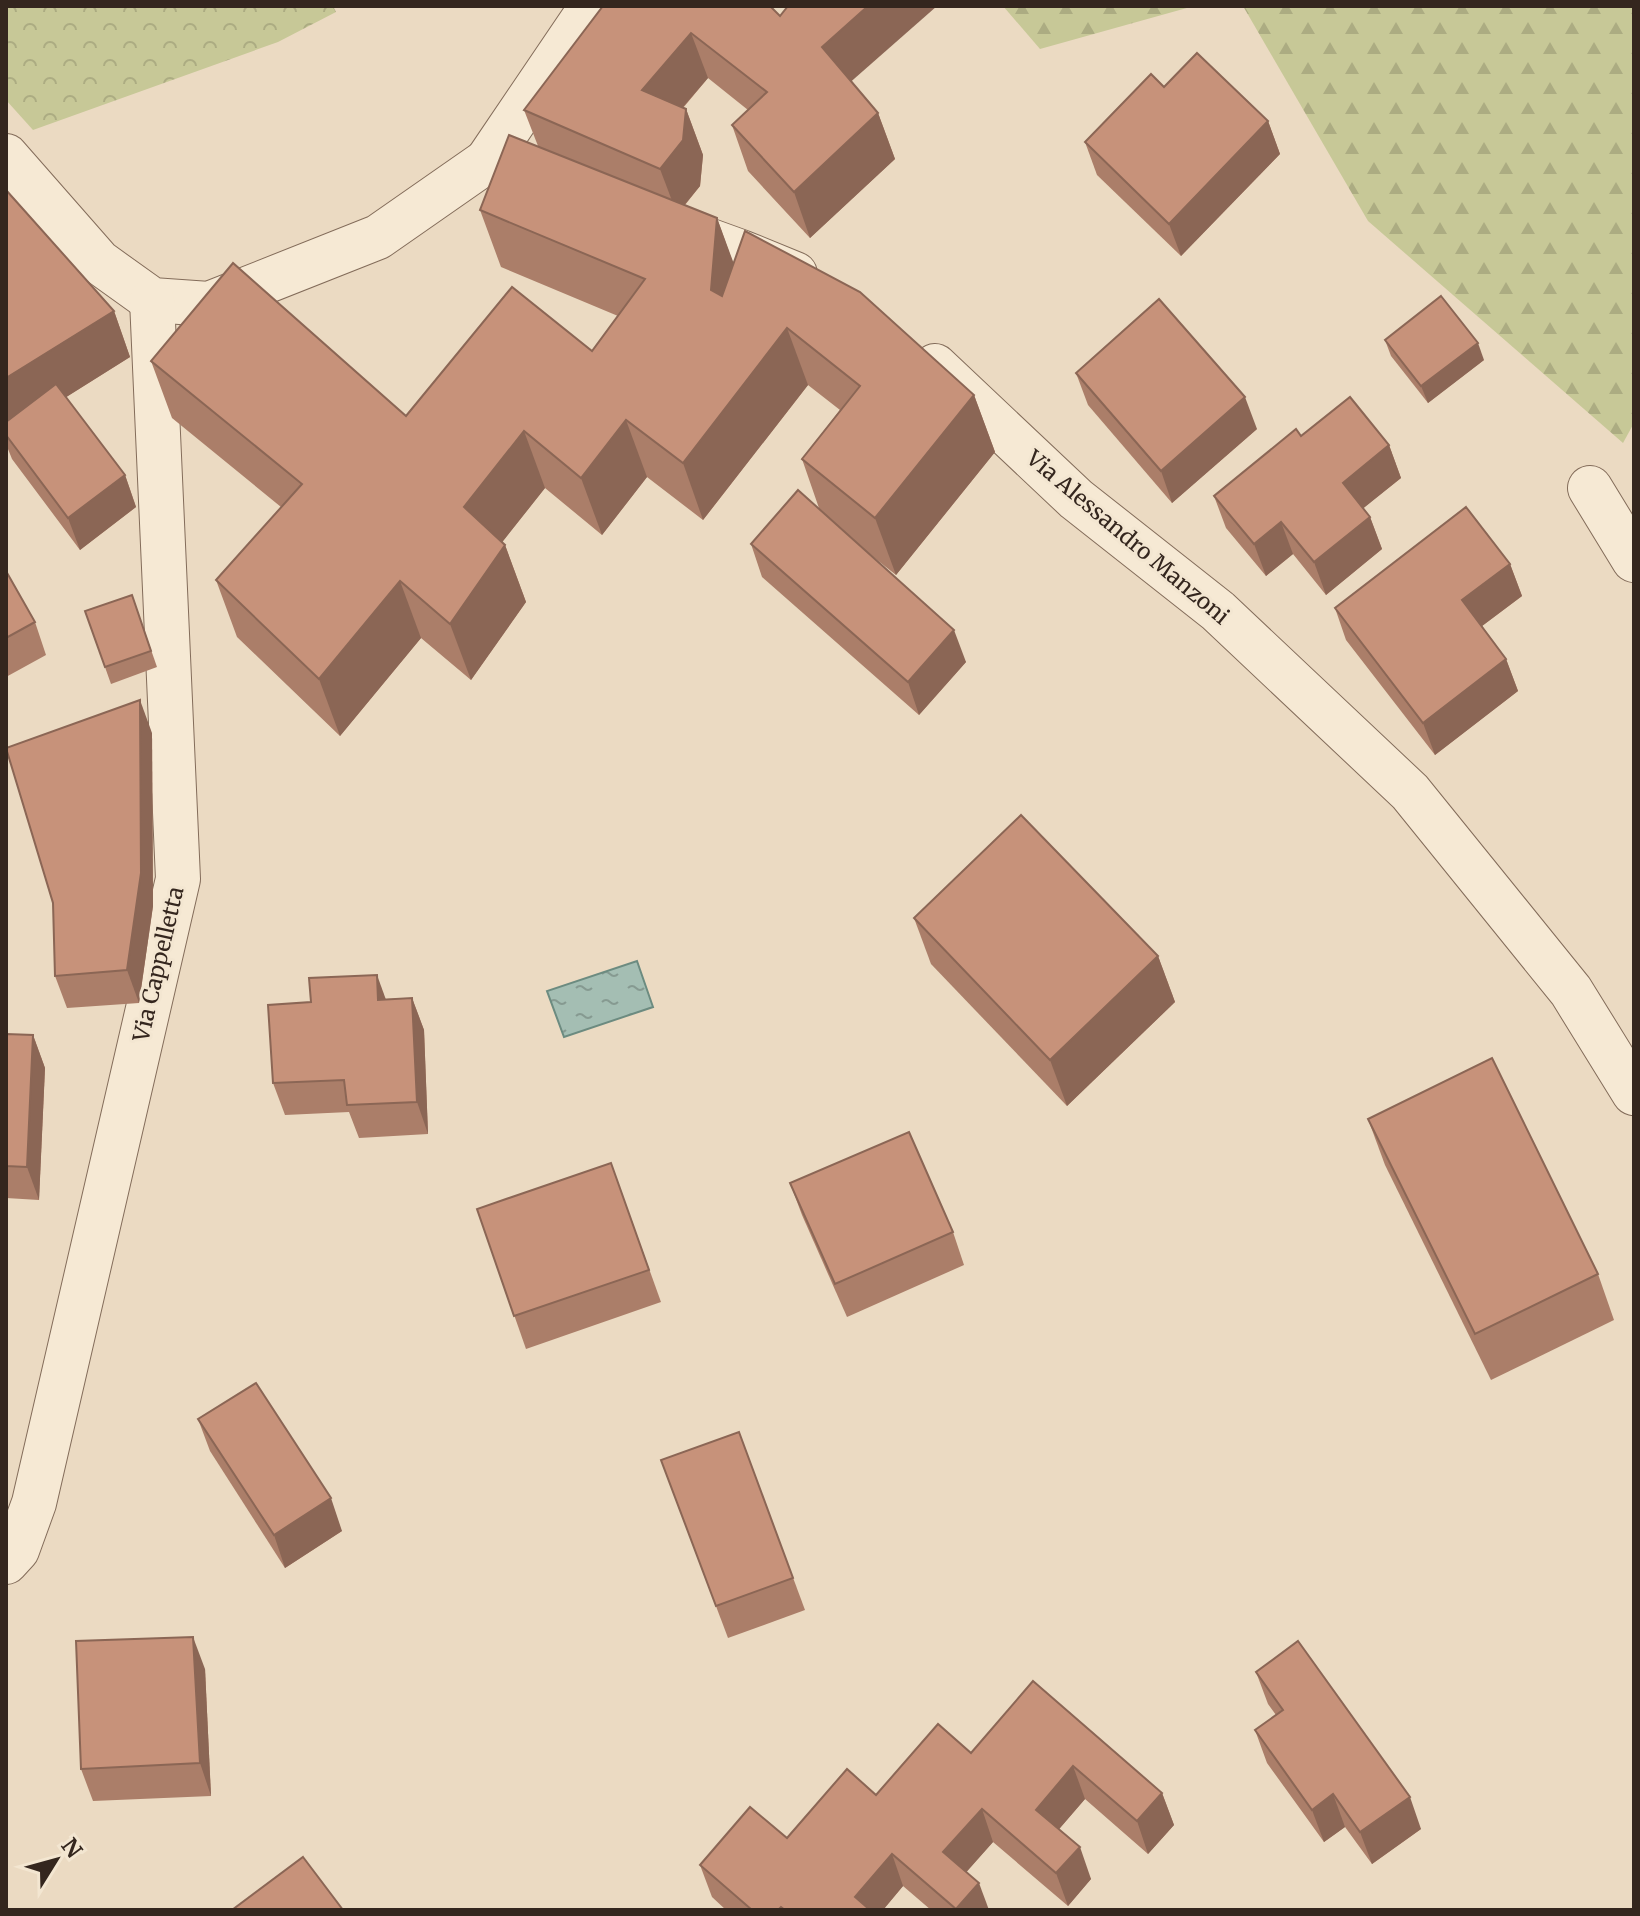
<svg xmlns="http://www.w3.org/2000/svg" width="1640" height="1916" font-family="Merriweather,serif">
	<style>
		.forest { fill: url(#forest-firs) }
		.park { fill: url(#park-crowns) }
		.water { fill: url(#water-ripples); stroke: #6c8b80; stroke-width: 2 }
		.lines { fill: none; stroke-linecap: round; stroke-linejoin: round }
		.minor-casing { stroke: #836c5a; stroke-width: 46 }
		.minor { stroke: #f6e9d4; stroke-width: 44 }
		.wall { fill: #ab7e69 }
		.shaded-wall { fill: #8b6655 }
		.building { fill: #c7927a; stroke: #8b6655; stroke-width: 2 }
		.labels { text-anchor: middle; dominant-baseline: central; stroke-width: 6; stroke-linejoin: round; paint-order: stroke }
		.street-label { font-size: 22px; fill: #34261e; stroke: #f3e6d1 }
	</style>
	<defs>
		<pattern id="forest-firs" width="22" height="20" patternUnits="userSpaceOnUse" patternTransform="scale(2)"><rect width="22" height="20" fill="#c7c897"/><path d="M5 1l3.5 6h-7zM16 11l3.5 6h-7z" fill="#acac82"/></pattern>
		<pattern id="park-crowns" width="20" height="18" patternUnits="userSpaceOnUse" patternTransform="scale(2)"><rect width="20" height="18" fill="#c7c897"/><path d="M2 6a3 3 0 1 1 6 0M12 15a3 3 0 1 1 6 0" fill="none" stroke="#acac82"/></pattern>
		<pattern id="water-ripples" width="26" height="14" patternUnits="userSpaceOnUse" patternTransform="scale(2)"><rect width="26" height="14" fill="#a4beb3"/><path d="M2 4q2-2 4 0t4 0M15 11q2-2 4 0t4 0" fill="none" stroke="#869a91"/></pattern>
	</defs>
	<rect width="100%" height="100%" fill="#ebdac2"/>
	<g class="forest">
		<polygon points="1003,6 1194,6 1040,49"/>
		<polygon points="1243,6 1634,6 1634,423 1623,443 1368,221"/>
	</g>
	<polygon class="park" points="6,6 333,6 336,12 278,42 33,130 6,100"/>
	<polygon class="water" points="637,961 653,1007 564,1037 547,991"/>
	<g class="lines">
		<g class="minor-casing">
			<g id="minor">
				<polyline points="6,156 99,262 152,300 209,304 378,237 487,161 554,185"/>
				<polyline points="487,161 592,6"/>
				<polyline points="672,227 741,252 795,274"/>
				<polyline points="935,366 1076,499 1218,611 1410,792 1571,991 1634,1093"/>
				<polyline points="1590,488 1634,560"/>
				<polyline points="6,1562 17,1550 34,1503 178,879 152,300"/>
			</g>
		</g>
		<use href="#minor" class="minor"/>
	</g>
	<g class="wall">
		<polygon points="603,6 851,82 878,113 895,159 810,238 748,171 732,125 748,110 708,78 683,108 686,109 703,155 700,186 685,205 717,218 733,263 974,395 995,452 896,575 862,548 966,662 919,715 762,577 751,544 820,511 802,459 840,410 808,385 703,520 647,477 602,535 545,488 502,542 505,545 526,602 471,680 421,638 340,736 237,637 216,580 281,507 172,418 151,361 406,416 592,351 618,316 501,267 480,210 538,146 524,110"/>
		<polygon points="1164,87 1268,121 1280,154 1181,256 1097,175 1085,142"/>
		<polygon points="6,190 114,311 130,357 66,397 125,475 136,507 80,550 12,459 6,444"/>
		<polygon points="1385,340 1484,360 1428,403 1391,356"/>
		<polygon points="1076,373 1257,429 1172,503 1088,405"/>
		<polygon points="1301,436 1389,445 1401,478 1363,508 1370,517 1382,549 1326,595 1293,554 1266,576 1226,528 1214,496"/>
		<polygon points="1510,564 1522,596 1482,626 1506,659 1518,691 1435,755 1346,640 1335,608"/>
		<polygon points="6,571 35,622 46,655 6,677"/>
		<polygon points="132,595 157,667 111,684 85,611"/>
		<polygon points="152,733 153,906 139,1003 67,1008 55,976"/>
		<polygon points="914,918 1158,956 1175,1002 1067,1106 931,964"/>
		<polygon points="412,998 424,1030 428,1134 359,1138 349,1112 285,1115 273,1083 386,999"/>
		<polygon points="6,1034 33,1035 45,1068 39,1200 6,1198"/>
		<polygon points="1368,1119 1598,1274 1614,1320 1491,1380 1385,1165"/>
		<polygon points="611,1163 661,1302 526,1349 477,1209"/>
		<polygon points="790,1183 953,1232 964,1265 847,1317 802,1215"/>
		<polygon points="198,1419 342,1531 285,1568 210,1451"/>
		<polygon points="739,1432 805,1610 728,1638 661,1460"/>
		<polygon points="205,1669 211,1796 93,1801 81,1769"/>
		<polygon points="1256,1672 1421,1829 1372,1864 1345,1827 1324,1842 1267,1763 1255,1730 1276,1715 1268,1704"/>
		<polygon points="1033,1681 1162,1793 1174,1825 1148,1854 1085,1799 1059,1829 1091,1879 1068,1906 993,1842 966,1872 989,1910 931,1910 903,1886 883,1910 726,1910 712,1897 700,1865 787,1838 876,1795 971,1753"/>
	</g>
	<g class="shaded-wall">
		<polygon points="868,6 937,6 838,93 822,47"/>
		<polygon points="691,33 708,78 658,136 642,90"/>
		<polygon points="686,109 703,155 700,186 677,214 660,169"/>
		<polygon points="878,113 895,159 810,238 794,192"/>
		<polygon points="1268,121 1280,154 1181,256 1169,224"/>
		<polygon points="717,218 738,275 731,347 711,290"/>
		<polygon points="114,311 130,357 6,435 6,378"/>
		<polygon points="787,328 808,385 703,520 683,463"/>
		<polygon points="1478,343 1484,360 1428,403 1421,386"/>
		<polygon points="974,395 995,452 896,575 875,518"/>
		<polygon points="1245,397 1257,429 1172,503 1161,471"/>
		<polygon points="626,420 647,477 602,535 581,478"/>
		<polygon points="524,431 545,488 485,564 464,507"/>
		<polygon points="1389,445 1401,478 1355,515 1343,483"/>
		<polygon points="125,475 136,507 80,550 68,518"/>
		<polygon points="1370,517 1382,549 1326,595 1314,562"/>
		<polygon points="1281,522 1293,554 1266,576 1254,544"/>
		<polygon points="505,545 526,602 471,680 450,624"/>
		<polygon points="1510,564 1522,596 1474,632 1462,600"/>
		<polygon points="400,581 421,638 340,736 319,679"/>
		<polygon points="954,630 966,662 919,715 908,682"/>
		<polygon points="1506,659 1518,691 1435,755 1423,723"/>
		<polygon points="140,700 152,733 153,906 139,1003 127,970"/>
		<polygon points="1158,956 1175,1002 1067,1106 1050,1060"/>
		<polygon points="377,975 389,1008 378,1000"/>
		<polygon points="412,998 424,1030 428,1134 417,1102"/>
		<polygon points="33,1035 45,1068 39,1200 27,1167"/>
		<polygon points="331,1498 342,1531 285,1568 274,1535"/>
		<polygon points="193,1637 205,1669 211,1796 200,1763"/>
		<polygon points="1073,1766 1085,1799 1048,1842 1036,1810"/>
		<polygon points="1162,1793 1174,1825 1148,1854 1137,1821"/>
		<polygon points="1333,1794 1345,1827 1324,1842 1312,1810"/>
		<polygon points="1410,1797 1421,1829 1372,1864 1360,1832"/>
		<polygon points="982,1809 993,1842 955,1885 943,1852"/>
		<polygon points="1080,1847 1091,1879 1068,1906 1056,1873"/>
		<polygon points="892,1854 903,1886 883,1910 859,1910 855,1897"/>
		<polygon points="979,1883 989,1910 956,1910 956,1909"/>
	</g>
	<g class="building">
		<polygon points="603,6 770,6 780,16 788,6 868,6 822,47 878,113 794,192 732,125 767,92 691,33 642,90 686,109 683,140 660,169 524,110"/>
		<polygon points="1197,53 1268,121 1169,224 1085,142 1151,74 1164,87"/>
		<polygon points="509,135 717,218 711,290 722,296 745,231 860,292 974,395 875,518 802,459 860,386 787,328 683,463 626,420 581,478 524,431 464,507 505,545 450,624 400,581 319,679 216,580 302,484 151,361 233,263 406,416 512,287 592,351 645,279 480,210"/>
		<polygon points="6,190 114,311 6,378"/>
		<polygon points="1441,296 1478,343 1421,386 1385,340"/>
		<polygon points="1159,299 1245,397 1161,471 1076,373"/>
		<polygon points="56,384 125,475 68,518 6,435 6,422"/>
		<polygon points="1350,397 1389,445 1343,483 1370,517 1314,562 1281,522 1254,544 1214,496 1296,429 1301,436"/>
		<polygon points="798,490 954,630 908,682 751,544"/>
		<polygon points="1466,507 1510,564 1462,600 1506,659 1423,723 1335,608"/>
		<polygon points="6,571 35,622 6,638"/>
		<polygon points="132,595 151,651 105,667 85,611"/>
		<polygon points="140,700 141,873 127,970 55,976 53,903 6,748"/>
		<polygon points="1021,815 1158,956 1050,1060 914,918"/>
		<polygon points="377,975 378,1000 412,998 417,1102 347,1105 344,1080 273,1083 268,1005 311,1002 309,978"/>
		<polygon points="6,1034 33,1035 27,1167 6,1166"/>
		<polygon points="1492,1058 1598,1274 1475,1334 1368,1119"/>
		<polygon points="909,1132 953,1232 835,1284 790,1183"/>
		<polygon points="611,1163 649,1270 514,1316 477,1209"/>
		<polygon points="256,1383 331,1498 274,1535 198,1419"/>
		<polygon points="739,1432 793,1578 716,1606 661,1460"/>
		<polygon points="193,1637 200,1763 81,1769 76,1641"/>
		<polygon points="1298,1641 1410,1797 1360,1832 1333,1794 1312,1810 1255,1730 1283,1710 1256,1672"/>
		<polygon points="1033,1681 1162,1793 1137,1821 1073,1766 1036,1810 1080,1847 1056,1873 982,1809 943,1852 979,1883 956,1909 892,1854 855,1897 870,1910 785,1910 781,1907 778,1910 752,1910 700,1865 750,1807 787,1838 847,1769 876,1795 938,1724 971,1753"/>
		<polygon points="303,1857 343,1910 232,1910"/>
	</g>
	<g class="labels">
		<g class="street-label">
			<text transform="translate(1128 537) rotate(40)">Via Alessandro Manzoni</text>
			<text transform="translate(158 964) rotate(-77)">Via Cappelletta</text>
		</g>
	</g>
	<rect width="1640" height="1916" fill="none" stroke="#34261e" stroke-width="16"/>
	<g transform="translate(56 1860) rotate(53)" stroke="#f3e6d1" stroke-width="6" paint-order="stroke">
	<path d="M0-6L14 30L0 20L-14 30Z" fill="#34261e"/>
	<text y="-12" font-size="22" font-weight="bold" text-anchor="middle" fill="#34261e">N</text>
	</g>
</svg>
